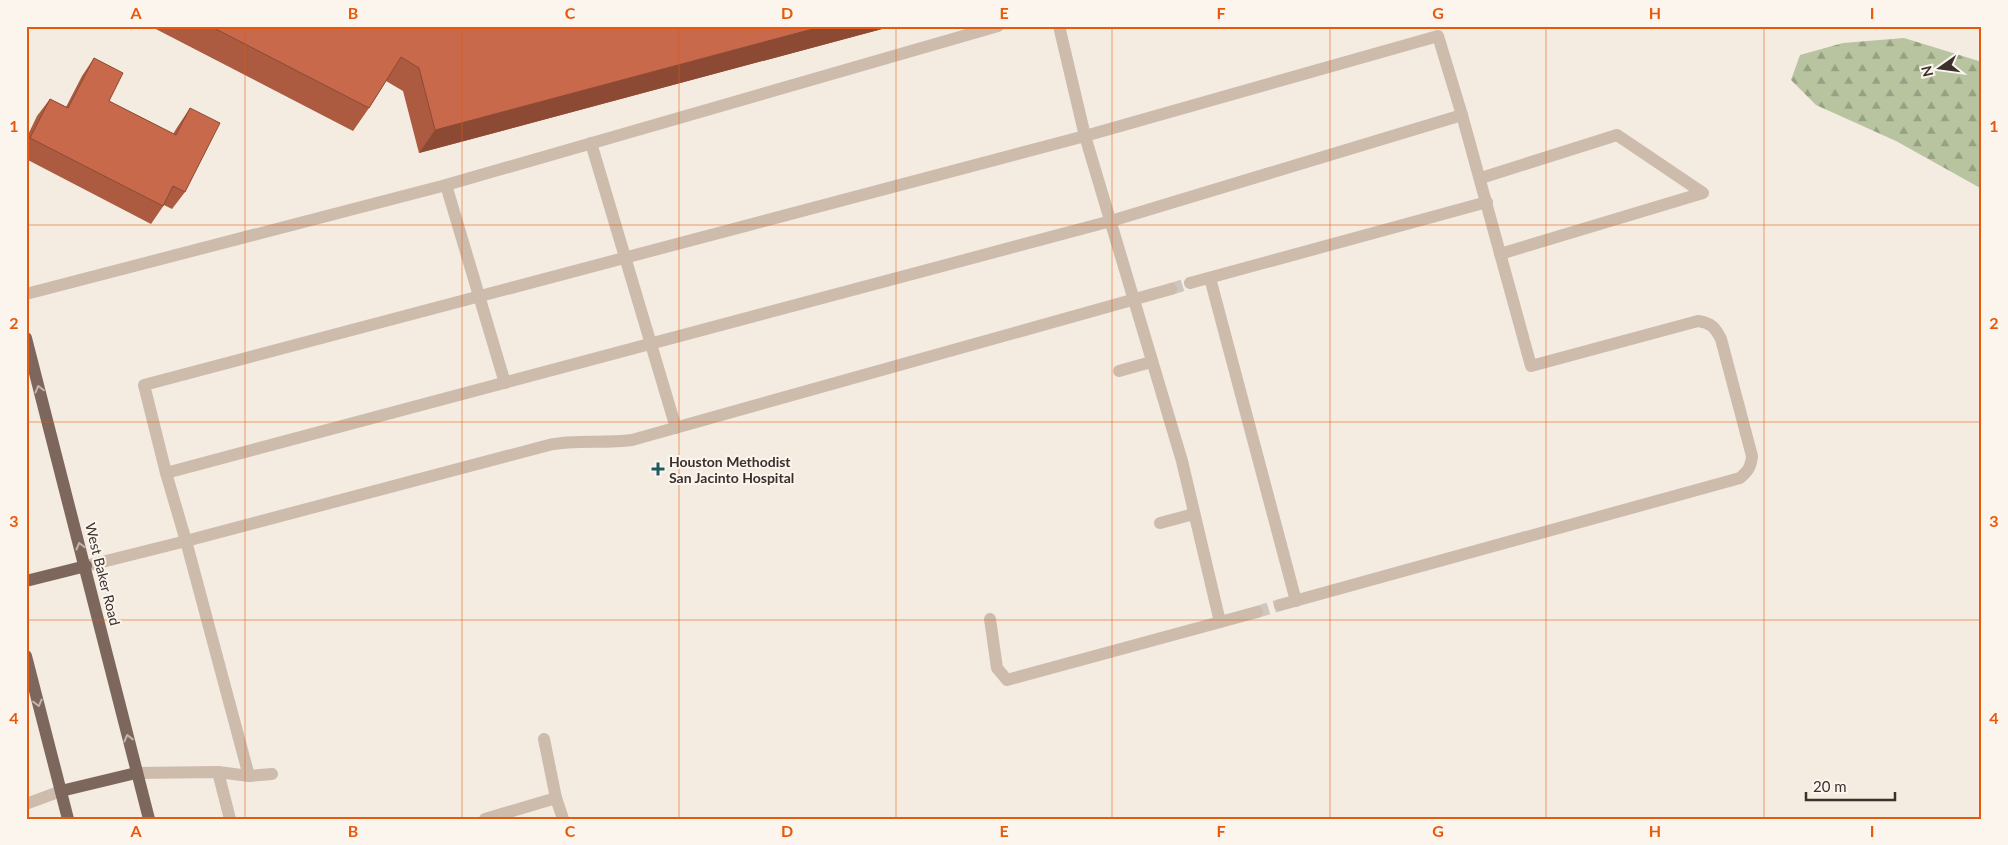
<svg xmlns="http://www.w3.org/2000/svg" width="2008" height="845" font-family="Lato,sans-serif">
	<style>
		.forest { fill: url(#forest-firs) }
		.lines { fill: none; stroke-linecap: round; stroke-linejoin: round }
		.minor-tunnel { stroke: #cfc6bd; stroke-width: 12; stroke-dasharray: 12 6; stroke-linecap: butt }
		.minor { stroke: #cdbbac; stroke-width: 12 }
		.major { stroke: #7d675c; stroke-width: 12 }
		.wall { fill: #ac5a40 }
		.shaded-wall { fill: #8c4a34 }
		.building { fill: #c8694b; stroke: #8c4a34 }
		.oneway { stroke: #c2b5ac }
		.grid { fill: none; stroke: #e8590c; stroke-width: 1; stroke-opacity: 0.55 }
		.poi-dot { fill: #1f5a5e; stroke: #fbf5ee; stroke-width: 2 }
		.labels { text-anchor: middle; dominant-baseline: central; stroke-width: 4; stroke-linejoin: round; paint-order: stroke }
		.poi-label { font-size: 14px; font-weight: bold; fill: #3b302b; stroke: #fbf5ee; text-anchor: start }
		.street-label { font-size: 14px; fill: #3b302b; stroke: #fbf5ee }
		.neatline { fill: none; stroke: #e8590c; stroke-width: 2 }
		.grid-label { font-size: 16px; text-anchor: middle; font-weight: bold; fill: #e8590c }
	</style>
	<defs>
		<pattern id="forest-firs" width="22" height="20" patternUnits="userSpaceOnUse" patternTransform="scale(1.25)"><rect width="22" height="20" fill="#b8c4a0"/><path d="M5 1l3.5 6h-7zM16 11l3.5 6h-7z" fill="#97a083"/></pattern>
	</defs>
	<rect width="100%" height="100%" fill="#f4ebe1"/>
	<polygon class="forest" points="1904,38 1982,62 1982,189 1896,141 1816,105 1791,80 1800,55 1843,43"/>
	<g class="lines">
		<g class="minor-tunnel">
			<polyline points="1171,289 1190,283"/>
			<polyline points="1257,612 1280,605"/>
		</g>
		<g class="minor">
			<polyline points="1059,26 1085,136 1182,461 1220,622"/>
			<polygon points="1438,36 1462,115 1111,221 166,473 144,385 1085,136"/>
			<polyline points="591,143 676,428"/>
			<polyline points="1481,178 1617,135 1703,193 1500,254"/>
			<polyline points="446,185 505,383"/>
			<polyline points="1210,278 1296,601"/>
			<polyline points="1190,283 1487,202"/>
			<polyline points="26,294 446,185 998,26"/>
			<polyline points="1119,371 1151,362"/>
			<path d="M166,473L186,541L549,445C576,439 604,444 632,440L1171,289"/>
			<polyline points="1160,523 1194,514"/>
			<polyline points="86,566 186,541 249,776"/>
			<path d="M1280,605L1740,478C1748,471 1751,467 1752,456L1721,339C1715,327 1711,323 1698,321L1531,366L1462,115"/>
			<polyline points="990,619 997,668 1007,680 1257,612"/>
			<polyline points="218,772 230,819"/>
			<polyline points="136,773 218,772 249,776 272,774"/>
			<polyline points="556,798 563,819"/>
			<polyline points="26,804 61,791"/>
			<polyline points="485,819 556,798 544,739"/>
		</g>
		<g class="major">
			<polyline points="26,338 149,819"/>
			<polyline points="26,581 86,566"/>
			<polyline points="26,656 68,819"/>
			<polyline points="61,791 136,773"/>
		</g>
	</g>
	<g class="wall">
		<polygon points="150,26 884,26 882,29 419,153 403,91 386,81 369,108 353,131"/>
		<polygon points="94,58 109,101 173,134 178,126 190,108 185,192 172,209 164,205 151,224 26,159 26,139 37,116 50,99 66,107 82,76"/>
	</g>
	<polygon class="shaded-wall" points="824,26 884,26 882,29 419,153 435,130"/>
	<g class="building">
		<polygon points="210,26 824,26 435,130 419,68 401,57 369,108"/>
		<polygon points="94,58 123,73 109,101 176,135 190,108 220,123 185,192 173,186 163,206 30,138 50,99 68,108"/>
	</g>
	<defs><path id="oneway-chevron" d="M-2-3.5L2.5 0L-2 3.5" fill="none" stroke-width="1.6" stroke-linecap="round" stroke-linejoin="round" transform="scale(1.25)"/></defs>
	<g class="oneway">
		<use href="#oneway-chevron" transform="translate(39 389) rotate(-105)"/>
		<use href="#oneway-chevron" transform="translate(80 546) rotate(-105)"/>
		<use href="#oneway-chevron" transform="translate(38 703) rotate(76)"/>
		<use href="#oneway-chevron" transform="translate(128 738) rotate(-104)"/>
	</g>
	<path class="grid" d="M245,26V819M462,26V819M679,26V819M896,26V819M1112,26V819M1330,26V819M1546,26V819M1764,26V819M26,225H1982M26,422H1982M26,620H1982"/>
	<path class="poi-dot" d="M655.5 461.5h5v5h5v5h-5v5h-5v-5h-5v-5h5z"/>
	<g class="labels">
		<g class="poi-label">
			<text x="669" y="461">Houston Methodist<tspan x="669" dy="16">San Jacinto Hospital</tspan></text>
		</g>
		<g class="street-label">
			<text transform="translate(103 574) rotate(76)">West Baker Road</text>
		</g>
	</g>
	<rect width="2008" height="845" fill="none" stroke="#fbf5ee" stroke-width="55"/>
	<g transform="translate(1940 68) rotate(256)" stroke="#fbf5ee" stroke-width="4" paint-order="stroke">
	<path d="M0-4L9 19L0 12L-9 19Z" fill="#3b302b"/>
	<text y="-8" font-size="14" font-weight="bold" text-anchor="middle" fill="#3b302b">N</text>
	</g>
	<path d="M1806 792v8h89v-8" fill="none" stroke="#3b302b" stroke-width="2.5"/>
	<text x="1813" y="792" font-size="15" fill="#3b302b" stroke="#fbf5ee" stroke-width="4" paint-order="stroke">20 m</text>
	<rect x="28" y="28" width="1952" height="790" class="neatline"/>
	<g class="grid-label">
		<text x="136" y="19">A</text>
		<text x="353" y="19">B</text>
		<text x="570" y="19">C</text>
		<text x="787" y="19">D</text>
		<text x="1004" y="19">E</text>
		<text x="1221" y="19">F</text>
		<text x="1438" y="19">G</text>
		<text x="1655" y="19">H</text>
		<text x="1872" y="19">I</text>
		<text x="14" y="132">1</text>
		<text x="1994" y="132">1</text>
		<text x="14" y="329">2</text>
		<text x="1994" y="329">2</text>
		<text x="14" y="527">3</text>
		<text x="1994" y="527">3</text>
		<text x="14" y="724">4</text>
		<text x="1994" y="724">4</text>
		<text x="136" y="837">A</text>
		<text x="353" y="837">B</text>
		<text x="570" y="837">C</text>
		<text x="787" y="837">D</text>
		<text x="1004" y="837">E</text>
		<text x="1221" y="837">F</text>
		<text x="1438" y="837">G</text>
		<text x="1655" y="837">H</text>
		<text x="1872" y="837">I</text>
	</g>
</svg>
